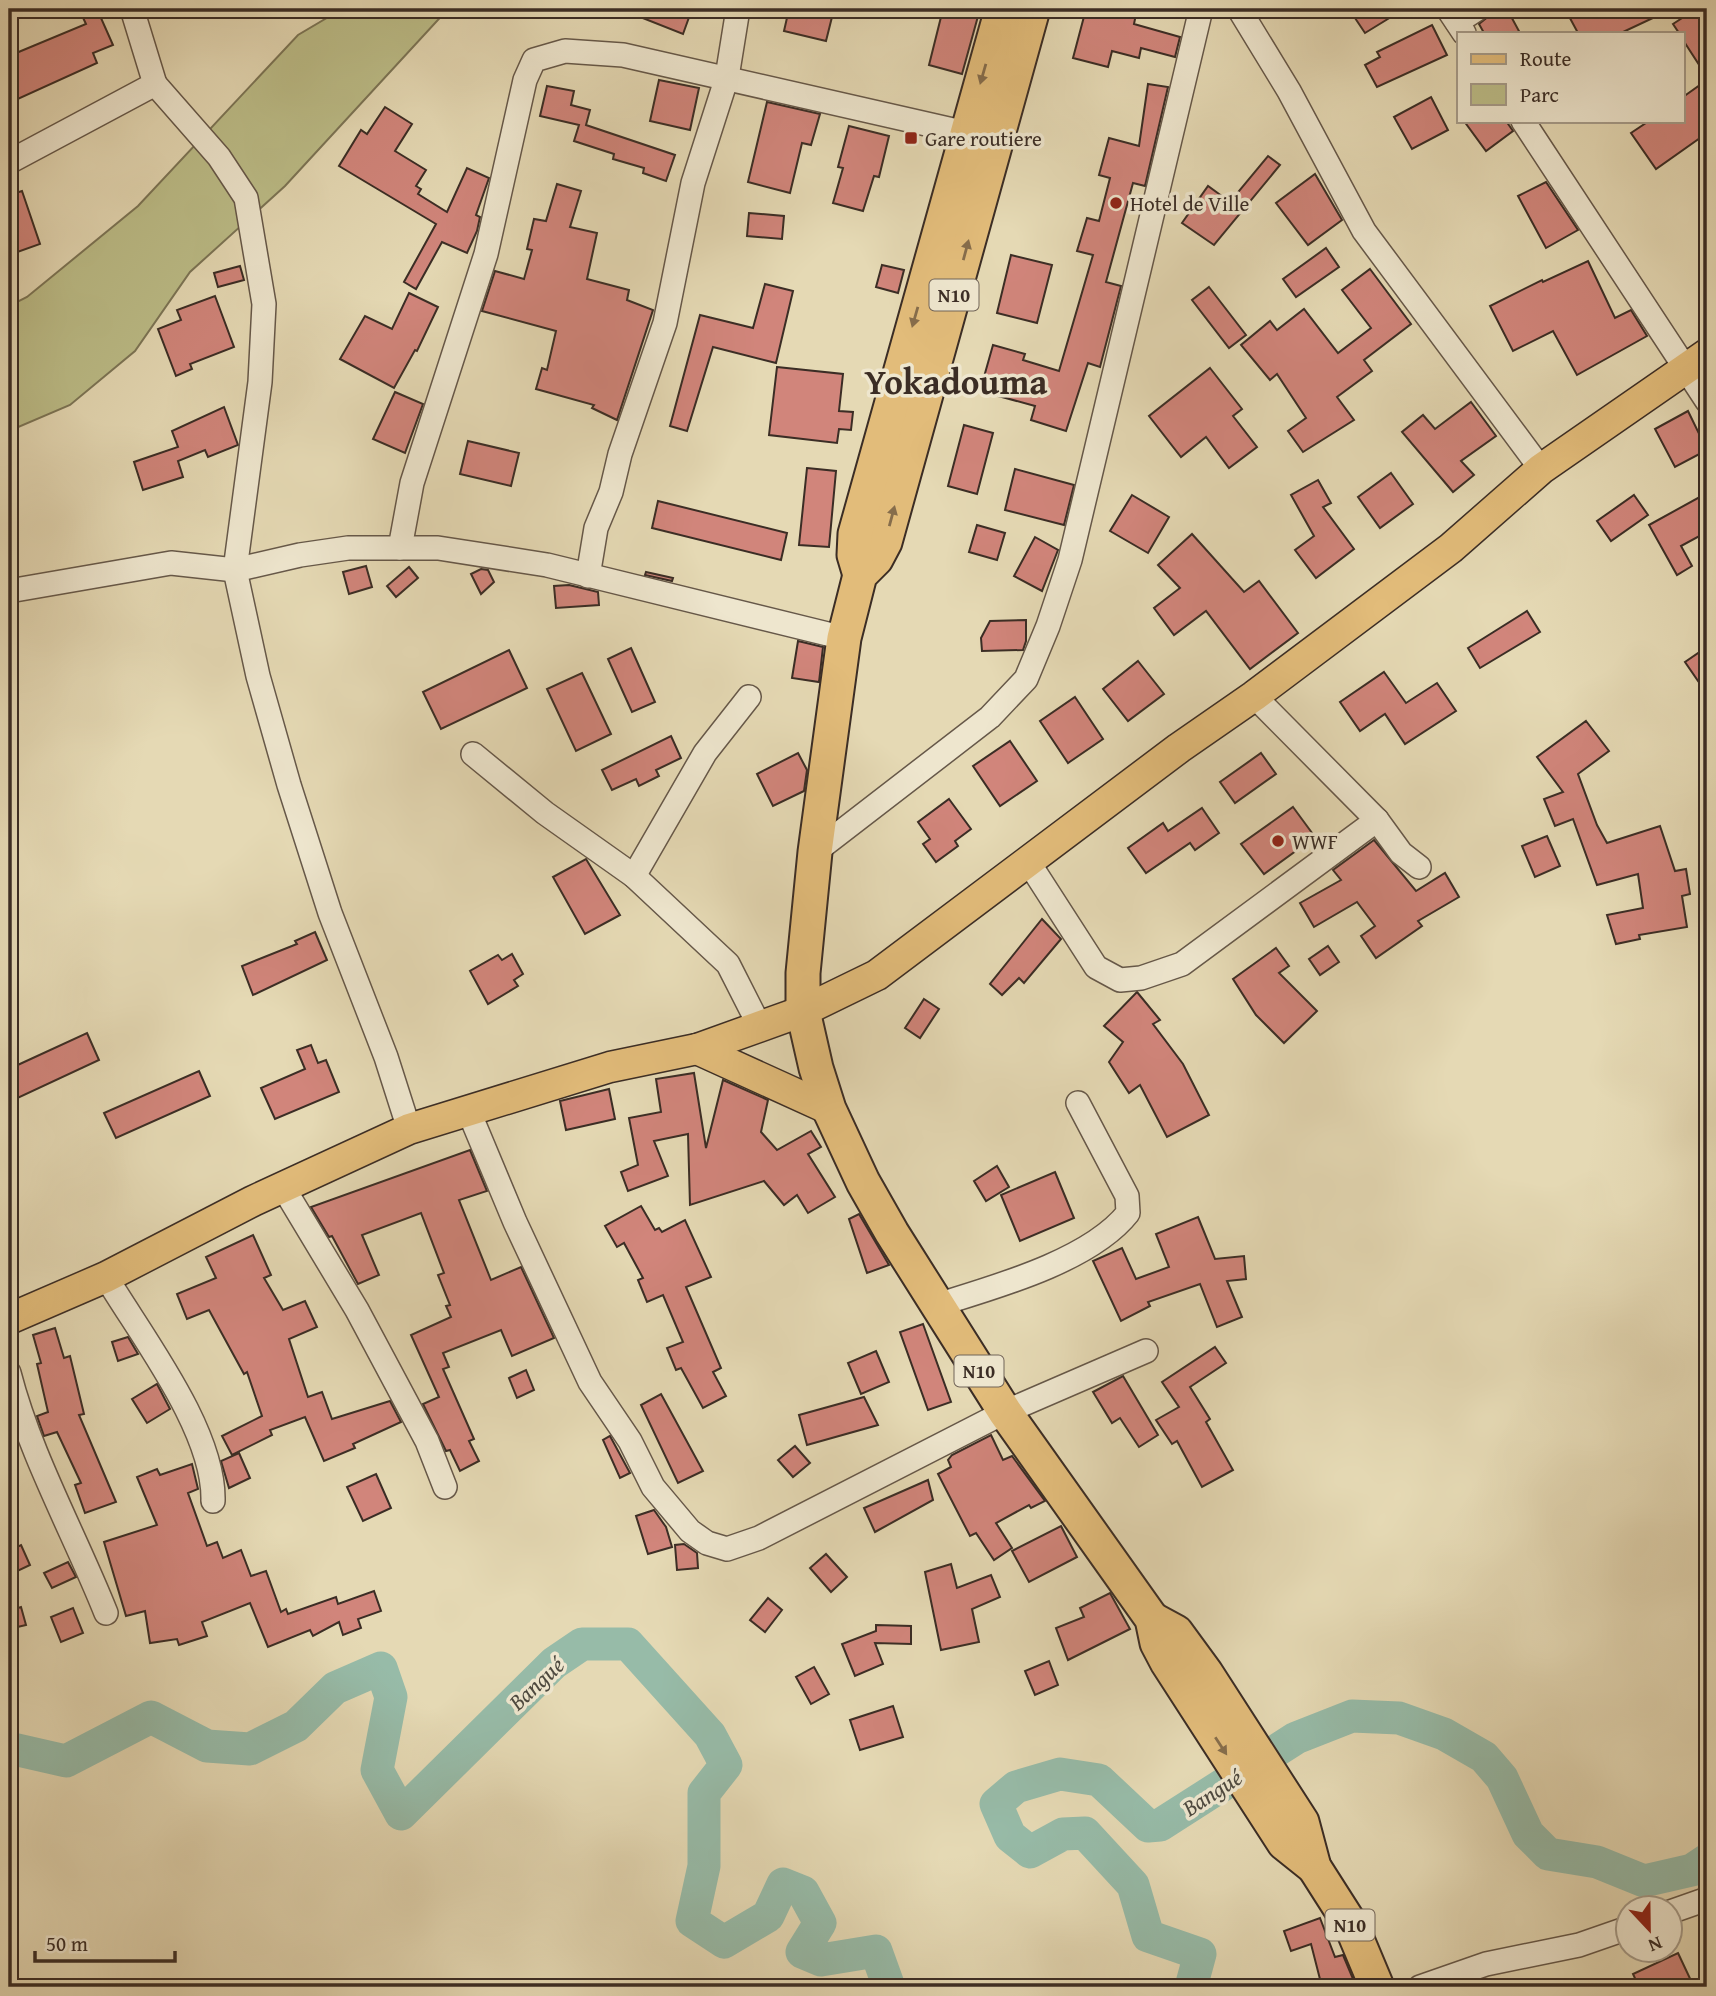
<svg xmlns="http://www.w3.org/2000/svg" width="1716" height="1996" font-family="'Gentium Book Plus',serif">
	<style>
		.green { fill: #bcbd88; stroke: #7c7556; stroke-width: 2 }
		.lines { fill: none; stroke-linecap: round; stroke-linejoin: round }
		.river { stroke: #97bba8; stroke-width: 33 }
		.building { fill: #d1857b; stroke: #3b2d25; stroke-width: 2 }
		.minor-casing { stroke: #665849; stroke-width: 26 }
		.major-casing { stroke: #3b2d25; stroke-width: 33 }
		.highway-casing { stroke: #3b2d25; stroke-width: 37 }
		.minor { stroke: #eee6ce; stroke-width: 23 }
		.major { stroke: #e2bc7a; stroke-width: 30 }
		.highway { stroke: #e2bc7a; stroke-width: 33 }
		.oneway { fill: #866d4b }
		.poi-dot { fill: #8f2418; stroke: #eee6ce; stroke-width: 2.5 }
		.labels { text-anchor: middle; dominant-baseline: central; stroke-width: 7; stroke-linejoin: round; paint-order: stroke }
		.shield { fill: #eee6ce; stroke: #716458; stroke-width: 2 }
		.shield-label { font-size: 19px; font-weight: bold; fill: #3b2d25 }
		.poi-label { font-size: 21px; fill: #3b2d25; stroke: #eee6ce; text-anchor: start }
		.water-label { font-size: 23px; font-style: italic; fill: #4d493f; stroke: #eee6ce }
		.town-label { font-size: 35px; font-weight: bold; fill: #3b2d25; stroke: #eee6ce }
	</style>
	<rect width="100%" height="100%" fill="#e5d9b4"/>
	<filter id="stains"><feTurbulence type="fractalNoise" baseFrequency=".00286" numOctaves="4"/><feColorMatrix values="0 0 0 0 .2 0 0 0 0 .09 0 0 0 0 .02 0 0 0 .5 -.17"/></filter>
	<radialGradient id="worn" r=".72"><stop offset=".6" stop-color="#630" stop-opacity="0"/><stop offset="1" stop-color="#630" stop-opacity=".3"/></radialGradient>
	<polygon class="green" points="342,9 448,9 285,186 190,272 135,351 70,405 9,431 9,306 27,297 138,206 298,35"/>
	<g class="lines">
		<g class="river">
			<polyline points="9,1748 66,1761 151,1717 207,1746 250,1749 296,1726 335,1688 381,1668 391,1697 377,1770 401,1814 554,1663 582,1644 628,1644 710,1735 726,1765 704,1793 704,1866 692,1921 724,1942 768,1916 783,1884 803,1892 820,1923 802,1952 821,1960 876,1951 889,1987"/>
			<polyline points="1191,1987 1200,1954 1148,1936 1133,1885 1085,1833 1063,1834 1030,1852 1010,1836 996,1804 1016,1787 1060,1774 1099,1780 1148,1826 1160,1825 1296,1738 1352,1716 1399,1718 1444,1734 1484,1757 1502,1778 1528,1834 1548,1854 1597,1862 1644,1881 1692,1870 1707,1860"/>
		</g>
	</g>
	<g class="building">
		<polygon points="79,9 97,9 113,45 93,53 97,63 9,103 9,56 86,24"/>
		<polygon points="620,9 692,9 683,34"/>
		<polygon points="789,9 834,9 826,41 784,31"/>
		<polygon points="943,9 980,9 962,74 929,65"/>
		<polygon points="1086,9 1137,9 1134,24 1180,37 1175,57 1141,48 1139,58 1112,51 1108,67 1073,58"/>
		<polygon points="1349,9 1404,9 1365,33"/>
		<polygon points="1491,9 1507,9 1520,33 1484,33 1479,24 1489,16"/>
		<polygon points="1565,9 1672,9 1621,33 1578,33"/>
		<polygon points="1696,9 1707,23 1707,77 1683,40 1683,33 1679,33 1673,24"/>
		<polygon points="1432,25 1447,55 1377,87 1365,65 1380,57 1377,52"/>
		<polygon points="659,80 699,88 690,130 650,121"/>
		<polygon points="1707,80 1707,133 1656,169 1631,133 1649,121 1683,121 1683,97"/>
		<polygon points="1148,84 1168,87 1145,186 1133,183 1106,282 1121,286 1100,367 1088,363 1066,431 1031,420 1035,406 980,391 993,345 1025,354 1023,360 1059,371 1093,255 1077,251 1087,218 1099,221 1110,178 1099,175 1109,138 1139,146"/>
		<polygon points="547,86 574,91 571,105 590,110 586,125 675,155 666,181 643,173 644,168 613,159 614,154 574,141 579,125 540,116"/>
		<polygon points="1431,97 1448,130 1412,149 1394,117"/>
		<polygon points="767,102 820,114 811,145 802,143 790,193 748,182"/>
		<polygon points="385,107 412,124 395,151 426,170 416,186 421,189 418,194 447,212 467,168 489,178 476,215 480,217 477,231 467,253 442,242 416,289 404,282 436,224 339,166 361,130 367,134"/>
		<polygon points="1464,121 1506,121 1513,131 1486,151"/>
		<polygon points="849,126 889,136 879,177 874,176 863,211 833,203 843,168 838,167"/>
		<polygon points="1268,156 1280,165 1214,245 1182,223 1208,186 1230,202"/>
		<polygon points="1315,174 1342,220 1308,245 1276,203"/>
		<polygon points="1546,182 1578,230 1546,248 1518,196"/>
		<polygon points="557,184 581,191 570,227 597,233 587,279 629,290 627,300 653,310 617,420 592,408 594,405 536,389 542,368 547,370 556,331 482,311 495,271 524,279 532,250 527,249 534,219 546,221"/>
		<polygon points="22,191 40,244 9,255 9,195"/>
		<polygon points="749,213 784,216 782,239 747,236"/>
		<polygon points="1326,248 1339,267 1296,297 1283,279"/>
		<polygon points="1011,255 1052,265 1037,323 997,313"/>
		<polygon points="1588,261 1615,318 1631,310 1647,336 1577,375 1553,331 1513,351 1490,306 1542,280 1543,282"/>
		<polygon points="882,265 904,270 898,293 876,287"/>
		<polygon points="240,266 244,280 218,287 214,273"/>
		<polygon points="1370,269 1411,324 1364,360 1372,371 1337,397 1354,420 1303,452 1288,431 1306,418 1277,374 1270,380 1241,345 1270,321 1277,330 1304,309 1338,353 1371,328 1342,290"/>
		<polygon points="765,284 793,291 776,363 713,347 687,431 670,426 700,315 753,328"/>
		<polygon points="1209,287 1246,335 1229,348 1192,300"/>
		<polygon points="409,293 438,307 417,351 415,350 394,388 340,359 365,316 392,329"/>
		<polygon points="215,296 234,347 190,364 192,369 176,376 158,329 181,320 177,310"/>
		<polygon points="777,367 843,374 839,411 853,412 851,430 839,429 837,443 769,435"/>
		<polygon points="1210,368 1242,409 1233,416 1257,447 1229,468 1206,437 1181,457 1149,416"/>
		<polygon points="395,392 423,404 405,453 373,439"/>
		<polygon points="1471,402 1496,436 1461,461 1474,475 1453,492 1402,432 1423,415 1435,429"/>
		<polygon points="224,407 238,445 208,457 205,450 178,461 183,477 143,490 134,462 178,447 172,431"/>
		<polygon points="1688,411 1707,450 1675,467 1655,429"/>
		<polygon points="964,425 993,433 977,494 948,486"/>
		<polygon points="468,441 519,453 511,486 460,474"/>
		<polygon points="807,468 836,471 829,547 799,545"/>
		<polygon points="1015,469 1074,485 1064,525 1005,510"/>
		<polygon points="1391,473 1413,504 1380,528 1358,497"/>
		<polygon points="1318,480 1331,503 1323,507 1354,549 1316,578 1295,550 1314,536 1291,495"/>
		<polygon points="1707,493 1707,532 1681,546 1692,566 1677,575 1649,525"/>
		<polygon points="1132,495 1169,517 1148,553 1110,531"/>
		<polygon points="1634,495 1648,515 1611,541 1597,521"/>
		<polygon points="658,501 787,533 781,560 652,528"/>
		<polygon points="977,525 1005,533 997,560 969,552"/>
		<polygon points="1192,534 1244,592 1259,581 1298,633 1250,669 1206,611 1174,635 1154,608 1180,588 1158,565"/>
		<polygon points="1035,537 1058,550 1042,591 1014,576"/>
		<polygon points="366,566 372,587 349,594 343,572"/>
		<polygon points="409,567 418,578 396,597 387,586"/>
		<polygon points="481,569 488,570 494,582 481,594 471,574"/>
		<polygon points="646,572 673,578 672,581 645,575"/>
		<polygon points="569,585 598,592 599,605 556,608 554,586"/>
		<polygon points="1527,611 1540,632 1480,668 1468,648"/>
		<polygon points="1026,620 1026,641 1023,650 982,651 981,638 990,621"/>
		<polygon points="798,641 823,647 819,682 792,678"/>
		<polygon points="1707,647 1707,694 1685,662"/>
		<polygon points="631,648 655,702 632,712 608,659"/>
		<polygon points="509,650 527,688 441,729 423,692"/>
		<polygon points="1138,661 1164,694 1128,721 1103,689"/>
		<polygon points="1384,672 1406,703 1437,683 1456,711 1405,744 1385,714 1360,731 1340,702"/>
		<polygon points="582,673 611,734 576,751 547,689"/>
		<polygon points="1075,697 1103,739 1068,763 1040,721"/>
		<polygon points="1586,721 1609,751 1578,774 1597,825 1607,843 1660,826 1675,871 1686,869 1690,894 1682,896 1687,927 1639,935 1640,939 1616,944 1607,915 1643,908 1638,874 1597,885 1573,819 1555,826 1544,799 1563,792 1537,757"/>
		<polygon points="671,736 681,758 656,770 659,776 639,786 636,779 612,790 602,770"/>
		<polygon points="1010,741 1037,781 1000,806 973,766"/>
		<polygon points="798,753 807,770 804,791 773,806 757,774"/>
		<polygon points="1261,753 1276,774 1235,803 1220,782"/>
		<polygon points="949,799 971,829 955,841 958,846 936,862 923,844 930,839 918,822"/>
		<polygon points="1293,807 1315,837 1264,874 1241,844"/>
		<polygon points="1202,808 1219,833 1195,850 1190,843 1146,873 1128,848 1163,823 1168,831"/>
		<polygon points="1547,836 1560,866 1535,877 1522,846"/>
		<polygon points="1374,840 1416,891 1445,873 1459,897 1418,921 1422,926 1376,958 1361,936 1375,926 1357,902 1314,927 1300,903 1341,880 1333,870"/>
		<polygon points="586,859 620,915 585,934 553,877"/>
		<polygon points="1042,919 1061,939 1024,983 1019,978 1002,995 990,984"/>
		<polygon points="315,932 327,960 253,995 242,966 297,944 295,941"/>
		<polygon points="1328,946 1339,962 1320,975 1309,959"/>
		<polygon points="1276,948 1289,966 1279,973 1317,1011 1284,1043 1256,1015 1233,979"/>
		<polygon points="512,954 523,974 514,980 518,986 488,1004 470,971 498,955 502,960"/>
		<polygon points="1137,992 1160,1020 1153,1024 1183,1064 1209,1115 1167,1137 1140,1085 1129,1093 1109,1062 1123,1042 1104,1026"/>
		<polygon points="924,999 939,1009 920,1038 905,1028"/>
		<polygon points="87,1033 99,1060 9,1102 9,1069"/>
		<polygon points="311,1045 318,1063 326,1060 339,1092 275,1119 261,1088 305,1069 297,1050"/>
		<polygon points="199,1071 210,1096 116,1138 104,1113"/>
		<polygon points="694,1073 706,1148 723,1080 768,1100 761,1132 777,1150 811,1131 821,1147 808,1154 835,1197 808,1213 797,1195 784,1205 764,1181 690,1205 688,1134 654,1141 668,1176 628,1191 621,1172 638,1165 629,1118 661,1112 656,1079"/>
		<polygon points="609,1089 615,1119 566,1130 560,1101"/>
		<polygon points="470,1150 487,1191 459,1200 491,1280 521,1267 554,1338 512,1356 501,1330 443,1353 449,1367 443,1369 474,1439 469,1441 479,1461 460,1471 450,1450 446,1451 423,1404 439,1397 411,1335 451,1317 446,1306 450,1305 438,1275 444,1273 421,1213 362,1235 379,1275 358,1284 332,1236 329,1237 311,1207"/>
		<polygon points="997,1166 1009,1187 986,1201 974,1181"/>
		<polygon points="1055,1172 1074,1218 1020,1241 1001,1195"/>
		<polygon points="641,1206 655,1230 659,1228 662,1232 685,1220 711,1277 686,1287 721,1368 713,1372 726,1396 703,1408 681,1368 676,1370 667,1348 683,1342 663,1295 647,1302 638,1280 643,1278 624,1243 617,1247 605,1226"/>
		<polygon points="859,1214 889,1265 867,1273 849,1219"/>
		<polygon points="1198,1217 1215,1259 1244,1256 1246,1279 1227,1281 1242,1317 1217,1327 1200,1284 1148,1302 1150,1306 1121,1321 1093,1261 1122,1248 1136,1279 1169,1267 1156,1234"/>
		<polygon points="253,1235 271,1275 264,1278 283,1310 305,1301 317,1327 289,1339 308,1397 322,1392 332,1419 390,1401 401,1422 353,1444 355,1448 324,1461 305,1417 270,1430 272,1435 232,1455 222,1436 262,1416 247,1372 244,1374 209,1310 187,1319 177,1294 216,1278 206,1257"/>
		<polygon points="923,1324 951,1402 928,1410 900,1332"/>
		<polygon points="55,1328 64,1358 70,1356 84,1414 79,1415 116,1502 85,1513 75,1485 81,1483 57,1432 44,1436 37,1416 48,1412 37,1364 41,1363 33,1335"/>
		<polygon points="128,1337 138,1354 118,1361 112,1342"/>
		<polygon points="1215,1347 1226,1363 1190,1387 1210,1419 1206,1422 1233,1470 1202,1487 1177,1441 1172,1444 1156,1420 1179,1407 1162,1382"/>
		<polygon points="876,1351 889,1382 861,1394 848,1363"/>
		<polygon points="526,1370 534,1390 517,1398 509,1378"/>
		<polygon points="1123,1376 1158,1435 1139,1447 1120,1418 1112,1423 1093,1392"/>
		<polygon points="157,1384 170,1409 147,1423 132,1399"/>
		<polygon points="661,1394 703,1471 678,1483 641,1405"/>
		<polygon points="864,1397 878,1425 807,1445 799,1415"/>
		<polygon points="991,1435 1003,1460 1012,1456 1045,1501 1031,1508 1029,1505 996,1523 1012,1548 994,1560 976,1533 970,1536 938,1474 951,1467 948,1460 952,1455"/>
		<polygon points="610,1436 630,1473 620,1478 603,1440"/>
		<polygon points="795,1446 810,1463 793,1477 778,1460"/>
		<polygon points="239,1453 250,1478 229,1488 221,1461"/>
		<polygon points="192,1464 198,1489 188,1493 207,1546 217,1542 223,1558 241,1550 251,1576 266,1571 281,1612 286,1609 288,1614 336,1597 338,1604 374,1591 381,1611 358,1619 361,1628 343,1635 339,1622 313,1636 310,1630 268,1647 250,1603 202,1622 207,1636 179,1645 177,1639 150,1643 145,1611 126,1616 104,1542 157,1525 137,1477 157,1469 160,1475"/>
		<polygon points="376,1474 391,1508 363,1521 347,1487"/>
		<polygon points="928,1480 933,1500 875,1532 864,1508"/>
		<polygon points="654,1510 666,1527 672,1547 648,1554 636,1516"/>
		<polygon points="1061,1526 1077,1557 1029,1582 1012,1551"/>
		<polygon points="684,1544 697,1553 698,1568 677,1570 675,1545"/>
		<polygon points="21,1545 30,1565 9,1575 9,1551"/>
		<polygon points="826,1554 847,1577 831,1592 810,1568"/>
		<polygon points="68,1562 76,1577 52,1588 44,1573"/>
		<polygon points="951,1564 957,1588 991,1575 1000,1597 972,1609 979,1642 941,1650 925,1572"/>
		<polygon points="1110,1593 1130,1629 1068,1660 1056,1628 1084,1617 1080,1608"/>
		<polygon points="768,1598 782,1610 765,1632 750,1620"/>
		<polygon points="21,1607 26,1625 9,1629 9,1611"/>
		<polygon points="73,1608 83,1633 61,1642 51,1617"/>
		<polygon points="876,1625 911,1626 911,1644 875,1643 883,1664 855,1676 842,1644 876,1631"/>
		<polygon points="1049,1661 1058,1685 1035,1695 1025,1671"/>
		<polygon points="814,1667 829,1694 811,1704 796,1677"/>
		<polygon points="893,1706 903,1737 860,1750 850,1720"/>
		<polygon points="1320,1918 1335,1957 1343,1955 1356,1986 1322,1987 1311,1944 1291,1951 1284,1931"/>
		<polygon points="1678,1953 1694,1987 1639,1987 1633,1974"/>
	</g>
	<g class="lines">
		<g class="minor-casing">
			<g id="minor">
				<polyline points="1239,9 1289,91 1364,231 1541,469"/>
				<polyline points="1448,9 1464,33"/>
				<polyline points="1457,22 1477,9"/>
				<polyline points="155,84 219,157 246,198 264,304 260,382 235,570 258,676 289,785 330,913 386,1057 409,1129"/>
				<polyline points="1523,121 1707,401"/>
				<polyline points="9,162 155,84 132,9"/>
				<polyline points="400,548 412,483 486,254 525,80 534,60 565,51 623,55 966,133"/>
				<polyline points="588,576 596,528 611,492 620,454 665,323 693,183 727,77 738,9"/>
				<polyline points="9,591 171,563 235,570 300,555 348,548 438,548 547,565 844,638"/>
				<polyline points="473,754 545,813 634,876 728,964 760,1027"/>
				<polyline points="1377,820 1401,853 1419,867"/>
				<polyline points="815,852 990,717 1026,679 1048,626 1070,560 1201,9"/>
				<polyline points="1029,863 1096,967 1120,980 1141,978 1182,964 1377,820 1254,696"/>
				<polyline points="634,876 705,753 749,697"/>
				<polyline points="469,1112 515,1222 590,1382 630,1441 653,1487 690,1531 707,1543 727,1549 759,1538 1005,1412 1146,1351"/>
				<polyline points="283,1187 357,1310 427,1441 445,1487"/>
				<path d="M106,1277C142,1337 215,1431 213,1501"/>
				<path d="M937,1305C995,1287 1090,1261 1128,1213L1127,1196L1078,1103"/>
				<path d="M9,1373C30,1455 75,1535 106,1613"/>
				<polyline points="1670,1912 1707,1899"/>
				<polyline points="1420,1987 1486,1964 1579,1945 1628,1928"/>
			</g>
		</g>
		<g class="major-casing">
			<g id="major">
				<polyline points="697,1049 829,1109"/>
				<polyline points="9,1319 106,1277 253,1201 409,1129 610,1067 697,1049 803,1011 877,975 1179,748 1254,696 1451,548 1541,469 1707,354"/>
			</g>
		</g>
		<g class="highway-casing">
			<g id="highway">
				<polyline points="1033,9 885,542 876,559 860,575 844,638 815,852 803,973 803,1011 816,1068 829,1109 863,1182 892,1233 1005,1412 1152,1619 1157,1643 1167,1662 1284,1843 1314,1867"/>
				<polyline points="860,575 854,555 855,534 1002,9"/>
				<polyline points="1152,1619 1176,1632 1206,1673 1302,1822 1314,1867 1351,1925 1377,1987"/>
			</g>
		</g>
		<use href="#minor" class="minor"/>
		<use href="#major" class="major"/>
		<use href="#highway" class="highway"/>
	</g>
	<defs><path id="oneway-solid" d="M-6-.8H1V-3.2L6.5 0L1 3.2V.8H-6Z" transform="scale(1.75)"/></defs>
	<g class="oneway">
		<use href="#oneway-solid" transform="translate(983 74) rotate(106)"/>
		<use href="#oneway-solid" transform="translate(966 250) rotate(-75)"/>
		<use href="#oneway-solid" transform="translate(915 317) rotate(106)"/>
		<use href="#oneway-solid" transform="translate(892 516) rotate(-75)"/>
		<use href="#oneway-solid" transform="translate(1221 1746) rotate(57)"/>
	</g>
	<g class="poi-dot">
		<rect x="904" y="131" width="14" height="14" rx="3.5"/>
		<circle cx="1116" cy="203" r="7"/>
		<circle cx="1278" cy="841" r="7"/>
	</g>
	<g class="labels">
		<g class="shield">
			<rect x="929.5" y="279.5" width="49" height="31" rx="5"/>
			<rect x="954.5" y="1355.5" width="49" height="31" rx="5"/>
			<rect x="1325.5" y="1909.5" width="49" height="31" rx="5"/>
		</g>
		<g class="shield-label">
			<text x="954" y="295">N10</text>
			<text x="979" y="1371">N10</text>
			<text x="1350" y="1925">N10</text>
		</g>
		<g class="poi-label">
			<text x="925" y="138">Gare routiere</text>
			<text x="1130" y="203">Hotel de Ville</text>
			<text x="1292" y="841">WWF</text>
		</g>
		<g class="water-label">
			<text transform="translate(536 1683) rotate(-43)">Bangué</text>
			<text transform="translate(1212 1792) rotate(-33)">Bangué</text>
		</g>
		<g class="town-label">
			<text x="956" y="381">Yokadouma</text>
		</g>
	</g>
	<rect width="1716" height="1996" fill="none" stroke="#e5d9b4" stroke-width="35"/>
	<rect x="10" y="10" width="1695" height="1975" fill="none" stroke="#3b2d25" stroke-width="3.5"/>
	<rect x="18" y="18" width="1681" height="1961" fill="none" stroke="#3b2d25" stroke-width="2"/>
	<rect x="1457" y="32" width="228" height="91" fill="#eee6ce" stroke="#a69c8a" stroke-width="2"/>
	<rect x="1471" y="54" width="35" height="10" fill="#e2bc7a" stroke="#a69c8a" stroke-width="2"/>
	<text x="1520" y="66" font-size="21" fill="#3b2d25">Route</text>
	<rect x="1471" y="84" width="35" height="21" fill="#bcbd88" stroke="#a69c8a" stroke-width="2"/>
	<text x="1520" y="102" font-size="21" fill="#3b2d25">Parc</text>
	<g transform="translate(1649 1929) rotate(158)"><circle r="33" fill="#eee6ce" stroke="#a69c8a" stroke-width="2"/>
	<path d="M0-5L12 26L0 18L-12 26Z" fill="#8f2418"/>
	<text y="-10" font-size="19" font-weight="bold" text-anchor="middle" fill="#3b2d25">N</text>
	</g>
	<path d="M35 1951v10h140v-10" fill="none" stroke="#3b2d25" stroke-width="3.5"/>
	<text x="46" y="1951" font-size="21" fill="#3b2d25" stroke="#eee6ce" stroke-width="5" paint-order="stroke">50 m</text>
	<rect width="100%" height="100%" filter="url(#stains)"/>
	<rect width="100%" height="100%" fill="url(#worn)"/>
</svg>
